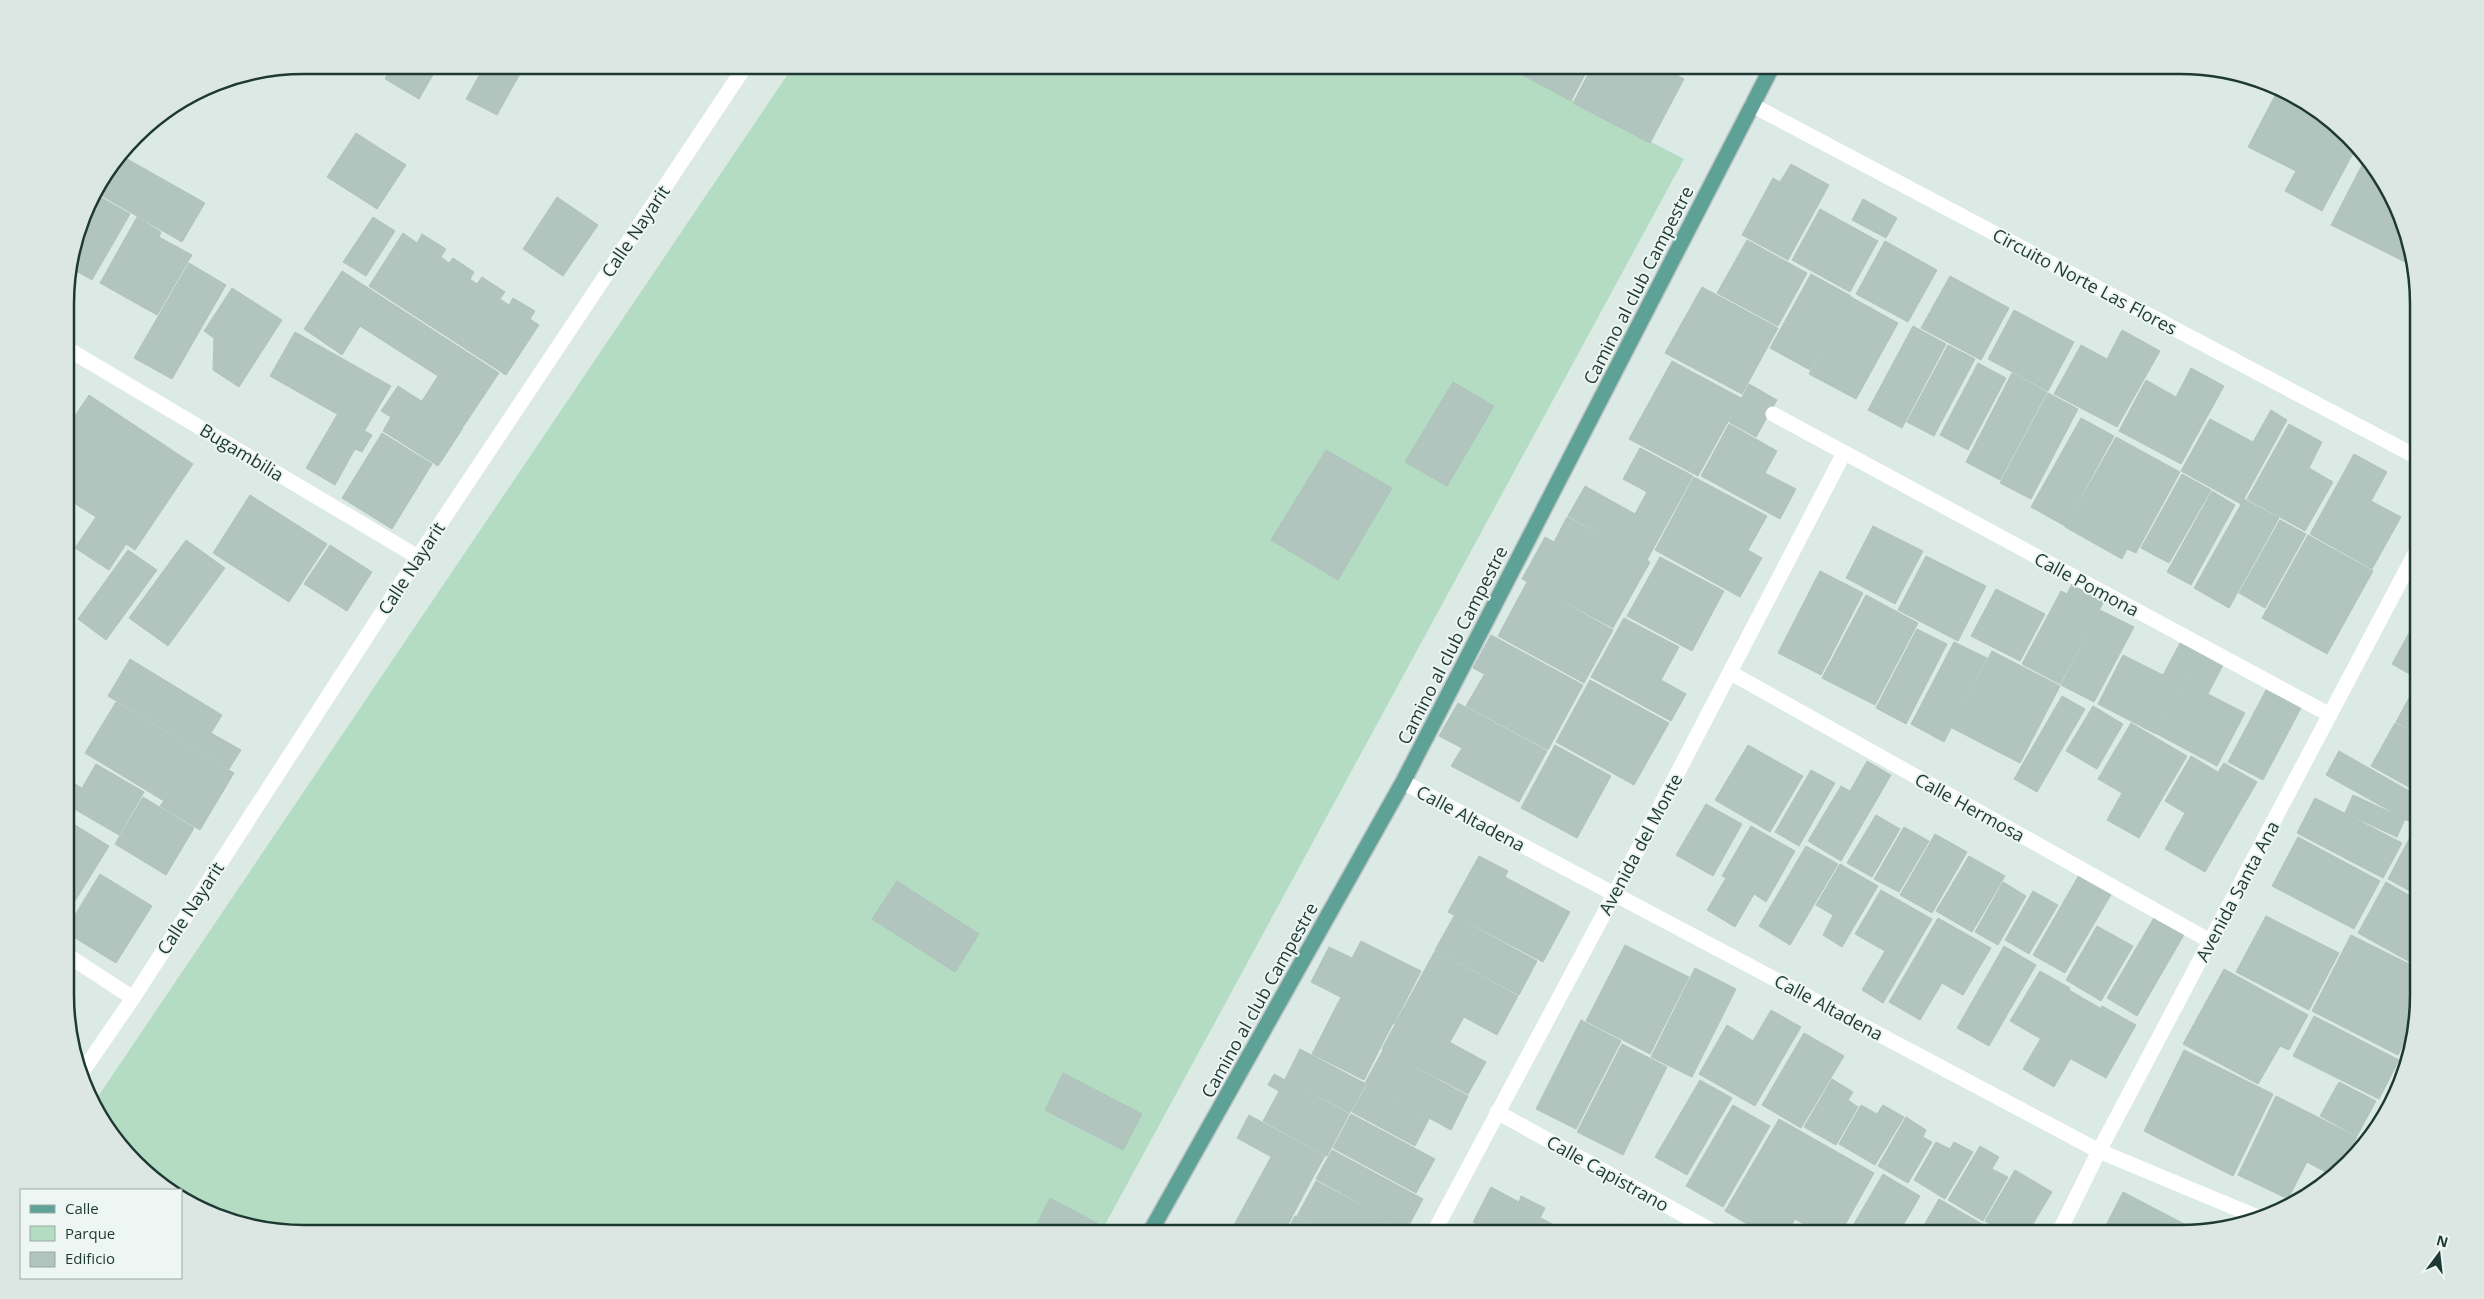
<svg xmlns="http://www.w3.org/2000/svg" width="2484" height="1299" font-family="'Open Sans',sans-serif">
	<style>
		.green { fill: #b3dcc2 }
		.building { fill: #b2c4be; stroke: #afc3bd }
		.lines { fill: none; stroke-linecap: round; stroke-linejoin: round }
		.major-casing { stroke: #bcc4c2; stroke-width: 18 }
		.minor { stroke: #fff; stroke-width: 15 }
		.major { stroke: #5ea297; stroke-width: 15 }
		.labels { text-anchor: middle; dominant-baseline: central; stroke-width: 4; stroke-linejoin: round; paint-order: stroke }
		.street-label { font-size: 18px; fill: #1e3934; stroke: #edf6f2 }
		.rim { fill: none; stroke: #1e3934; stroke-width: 2.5 }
	</style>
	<rect width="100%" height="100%" fill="#dceae5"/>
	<polygon class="green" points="794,65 1503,65 1684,159 1100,1234 304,1234 198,1209 181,1195 181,1190 175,1190 114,1140 93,1104"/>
	<g class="building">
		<polygon points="333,65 355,65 349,75"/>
		<polygon points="393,65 437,65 438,66 419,99 385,79"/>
		<polygon points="485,65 525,65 497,115 466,99"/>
		<polygon points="1504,65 1590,65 1571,101"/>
		<polygon points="1593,65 1658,65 1684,79 1650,143 1573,103"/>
		<polygon points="2279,88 2286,90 2338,125 2357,146 2322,211 2285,191 2296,171 2248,147"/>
		<polygon points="356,133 406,165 377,209 327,177"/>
		<polygon points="122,156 205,203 182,242 95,192"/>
		<polygon points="1791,164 1829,185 1788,260 1742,235 1773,178 1780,182"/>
		<polygon points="2362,165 2373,171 2375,167 2379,171 2415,267 2331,225"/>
		<polygon points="93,193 130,214 92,280 71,268 90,198"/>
		<polygon points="557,197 598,225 563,276 523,249"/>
		<polygon points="1863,199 1897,218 1886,238 1852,220"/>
		<polygon points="1820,209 1878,241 1850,292 1792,260"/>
		<polygon points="137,217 161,232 159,237 192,255 157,315 100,283"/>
		<polygon points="373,217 395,231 366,276 343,262"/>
		<polygon points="403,233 417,243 422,234 446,249 441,257 449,263 453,258 474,272 470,279 477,284 482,277 505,292 500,299 509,305 513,298 535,311 530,319 539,325 506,375 369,286"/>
		<polygon points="1747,240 1807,273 1778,326 1717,293"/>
		<polygon points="1885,241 1937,270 1908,322 1856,294"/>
		<polygon points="189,263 226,285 172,379 134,358"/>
		<polygon points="342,271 499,373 463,427 422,401 438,376 360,326 342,355 304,329"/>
		<polygon points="1811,274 1851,296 1810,370 1770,348"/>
		<polygon points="1950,276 2009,308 1981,360 1921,328"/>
		<polygon points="1702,287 1778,328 1742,394 1665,353"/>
		<polygon points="232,288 282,320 239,387 213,370 214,338 204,331"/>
		<polygon points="1851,297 1898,323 1856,399 1809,374"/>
		<polygon points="2014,310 2074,342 2048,391 1988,359"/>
		<polygon points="1913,326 1946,344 1902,428 1868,410"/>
		<polygon points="2122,330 2160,351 2117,427 2054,394 2081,345 2107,359"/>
		<polygon points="295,332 391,386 365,430 270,376"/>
		<polygon points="1948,345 1975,359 1934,436 1907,422"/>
		<polygon points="1672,361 1741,398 1698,476 1629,439"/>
		<polygon points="1978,363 2006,378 1968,450 1940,435"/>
		<polygon points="2191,368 2224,386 2181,464 2119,431 2146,380 2176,397"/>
		<polygon points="2012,373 2047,392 2000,480 1966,462"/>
		<polygon points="1453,382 1494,406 1447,486 1405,462"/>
		<polygon points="1749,384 1777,400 1756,437 1729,422"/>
		<polygon points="398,386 463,428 438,466 383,431 391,417 381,411"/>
		<polygon points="2048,393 2078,409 2031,499 2000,483"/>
		<polygon points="89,395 193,464 135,550 126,544 109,570 75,548 96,517 66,498 66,456 70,451 66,448 66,429"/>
		<polygon points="2271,410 2287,420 2241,504 2181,471 2210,419 2253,442"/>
		<polygon points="337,415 372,435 362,452 355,449 335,485 306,468"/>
		<polygon points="2081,418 2114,436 2065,526 2031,507"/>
		<polygon points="1729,424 1777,451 1765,473 1796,489 1780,519 1701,476"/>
		<polygon points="2289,424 2322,442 2309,468 2333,482 2305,531 2247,499"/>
		<polygon points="382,433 432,464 392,529 342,498"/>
		<polygon points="2116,437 2180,472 2136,553 2127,549 2122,559 2065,527"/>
		<polygon points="1640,448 1693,476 1647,560 1568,516 1585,486 1635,514 1647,492 1623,479"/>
		<polygon points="1326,450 1392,488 1338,580 1271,540"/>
		<polygon points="2354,454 2387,472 2371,501 2401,517 2372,569 2310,534"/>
		<polygon points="2182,474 2211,490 2169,563 2141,548"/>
		<polygon points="1694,477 1767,516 1748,550 1762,558 1740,597 1655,550"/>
		<polygon points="2212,491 2235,505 2191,585 2167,572"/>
		<polygon points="250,495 327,544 289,602 213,553"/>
		<polygon points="2244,499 2279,518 2229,608 2194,588"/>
		<polygon points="1567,517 1650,562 1613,628 1522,579 1545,537 1554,542"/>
		<polygon points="2280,520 2306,534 2265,608 2239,593"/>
		<polygon points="1873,526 1923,551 1895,604 1846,578"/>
		<polygon points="2308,535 2373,571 2327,654 2262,618"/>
		<polygon points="186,540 225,568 168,646 129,618"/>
		<polygon points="330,545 372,572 347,611 304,584"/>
		<polygon points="128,550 157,570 106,640 78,619"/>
		<polygon points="1926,556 1986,586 1958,641 1898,610"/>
		<polygon points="1660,557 1724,591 1692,651 1627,616"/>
		<polygon points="1820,571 1863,593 1821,675 1778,653"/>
		<polygon points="1527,582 1613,630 1584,683 1498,636"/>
		<polygon points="2072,584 2104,601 2060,684 2022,664 2061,591 2067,594"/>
		<polygon points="1996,589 2045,614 2020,661 1971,636"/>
		<polygon points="1866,595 1918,623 1875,705 1822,678"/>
		<polygon points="2100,610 2134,627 2094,702 2061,685"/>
		<polygon points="1624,618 1679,647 1661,680 1686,694 1671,721 1591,677"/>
		<polygon points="2414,624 2418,626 2418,679 2392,664"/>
		<polygon points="1917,629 1947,644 1906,724 1876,708"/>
		<polygon points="1491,635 1583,685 1565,718 1473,668"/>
		<polygon points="1954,642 1987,658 1944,742 1911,724"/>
		<polygon points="2180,643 2199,652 2156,734 2098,704 2123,655 2163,675"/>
		<polygon points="1992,651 2060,686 2020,763 1952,728"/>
		<polygon points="2200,652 2223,665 2208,694 2245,713 2217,766 2157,734"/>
		<polygon points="130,659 222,715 211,733 241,750 229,769 108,696"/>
		<polygon points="1484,675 1565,718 1548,750 1466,706"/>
		<polygon points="1590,680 1669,723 1634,785 1556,742"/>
		<polygon points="2418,681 2418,734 2396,722"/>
		<polygon points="2266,690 2301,708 2263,780 2228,762"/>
		<polygon points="2062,696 2085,709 2037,792 2014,779"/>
		<polygon points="116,702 234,773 200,830 160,806 164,801 85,753"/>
		<polygon points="1458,703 1547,751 1519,802 1451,766 1462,748 1439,736"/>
		<polygon points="2093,706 2123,724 2097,769 2066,751"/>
		<polygon points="2131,723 2187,756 2139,838 2107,820 2122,793 2098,779"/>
		<polygon points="2395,723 2418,735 2418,792 2371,766"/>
		<polygon points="1555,745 1611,776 1577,838 1521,808"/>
		<polygon points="1748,745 1803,776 1770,832 1715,800"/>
		<polygon points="2339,751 2418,796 2418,808 2410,822 2326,775"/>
		<polygon points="2191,756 2218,772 2224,763 2257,782 2205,872 2165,849 2185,813 2165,801"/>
		<polygon points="1867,761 1891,775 1841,861 1808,841 1841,786 1850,791"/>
		<polygon points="96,764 144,792 119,835 71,807"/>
		<polygon points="1811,770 1835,783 1799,846 1775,832"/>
		<polygon points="67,779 82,788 67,814"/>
		<polygon points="2353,795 2405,819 2397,837 2345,813"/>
		<polygon points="143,797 194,828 166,875 115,844"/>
		<polygon points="2315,798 2402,843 2383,878 2297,833"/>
		<polygon points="1706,804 1742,824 1713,876 1676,855"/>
		<polygon points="1876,815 1900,829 1872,877 1847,863"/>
		<polygon points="67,820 109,846 67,914"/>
		<polygon points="1751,826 1795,851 1766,902 1754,894 1735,927 1707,910 1726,878 1722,876"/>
		<polygon points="1904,827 1929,841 1899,892 1874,879"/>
		<polygon points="1935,834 1967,852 1932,913 1900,895"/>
		<polygon points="2298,837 2380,881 2354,929 2272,886"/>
		<polygon points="2409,839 2419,844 2419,896 2388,879"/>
		<polygon points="1806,846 1838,864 1790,945 1759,926"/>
		<polygon points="1479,856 1508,871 1505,877 1570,912 1543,962 1448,912"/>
		<polygon points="1969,856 2005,876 1972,932 1936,911"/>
		<polygon points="1840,864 1878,886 1842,947 1823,935 1833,915 1816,905"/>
		<polygon points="100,874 152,906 116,963 67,933 67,928"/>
		<polygon points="2079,875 2112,893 2065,973 2033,955"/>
		<polygon points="897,881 979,934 955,972 872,919"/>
		<polygon points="2003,882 2026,896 1998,945 1975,932"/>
		<polygon points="2386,882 2419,901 2419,967 2358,933"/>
		<polygon points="1881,890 1932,919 1883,1003 1862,990 1885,951 1855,934"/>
		<polygon points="2033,891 2058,905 2029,954 2005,940"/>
		<polygon points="1454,916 1537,961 1519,995 1435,950"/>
		<polygon points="2155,916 2185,933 2137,1016 2107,998"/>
		<polygon points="2266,916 2339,953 2309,1010 2236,972"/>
		<polygon points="1938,918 1991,948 1963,995 1942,983 1920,1020 1889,1002"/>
		<polygon points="2097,926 2133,946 2101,1001 2066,980"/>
		<polygon points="2351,935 2419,969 2419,995 2411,1029 2398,1055 2312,1011"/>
		<polygon points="1361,941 1421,971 1394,1024 1311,982 1329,947 1352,958"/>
		<polygon points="1625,945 1689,977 1650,1054 1586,1021"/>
		<polygon points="2004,946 2036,965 1989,1046 1957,1028"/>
		<polygon points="1435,951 1518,996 1497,1035 1464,1017 1450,1042 1400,1015"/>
		<polygon points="1695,968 1736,989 1692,1077 1651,1057"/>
		<polygon points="2224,969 2308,1015 2289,1050 2280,1046 2258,1084 2183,1044"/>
		<polygon points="2040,971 2070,988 2041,1039 2010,1021"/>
		<polygon points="2069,990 2100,1008 2054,1087 2023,1069"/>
		<polygon points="1341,997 1393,1023 1364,1080 1312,1054"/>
		<polygon points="2102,1006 2136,1025 2106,1078 2071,1059"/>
		<polygon points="1771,1010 1801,1027 1755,1106 1699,1074 1727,1025 1753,1041"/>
		<polygon points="1400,1015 1486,1062 1468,1094 1382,1049"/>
		<polygon points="2314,1016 2399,1060 2379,1099 2293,1056"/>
		<polygon points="1581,1020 1621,1041 1576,1129 1536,1109"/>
		<polygon points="1804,1033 1844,1056 1801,1128 1762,1105"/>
		<polygon points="1622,1044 1667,1067 1623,1155 1577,1132"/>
		<polygon points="1300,1049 1366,1084 1350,1113 1285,1079"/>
		<polygon points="1383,1050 1468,1096 1451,1130 1365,1083"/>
		<polygon points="2184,1050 2273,1094 2233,1176 2144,1131"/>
		<polygon points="1063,1073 1142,1114 1123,1150 1045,1110"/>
		<polygon points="1274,1074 1349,1114 1327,1156 1263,1121 1279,1091 1268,1085"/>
		<polygon points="1832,1079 1853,1092 1848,1100 1858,1107 1836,1145 1804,1127"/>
		<polygon points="1700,1080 1732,1098 1687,1175 1655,1157"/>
		<polygon points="2339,1082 2376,1101 2357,1136 2320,1116"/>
		<polygon points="1367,1085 1429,1119 1415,1146 1352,1112"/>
		<polygon points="2276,1096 2357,1137 2338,1171 2333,1176 2307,1162 2288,1199 2238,1175"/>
		<polygon points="1733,1105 1770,1126 1723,1207 1686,1186"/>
		<polygon points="1861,1105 1877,1114 1883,1105 1904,1117 1875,1165 1839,1144"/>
		<polygon points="1351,1114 1435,1159 1416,1193 1333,1148"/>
		<polygon points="1249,1115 1325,1156 1312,1179 1237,1138"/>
		<polygon points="1906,1117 1926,1130 1923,1137 1932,1142 1908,1183 1878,1166"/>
		<polygon points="1779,1119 1874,1173 1840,1234 1821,1234 1795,1219 1787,1234 1764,1234 1725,1211"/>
		<polygon points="1936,1142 1950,1149 1954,1142 1973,1152 1945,1199 1914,1180"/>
		<polygon points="1980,1146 1999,1157 1992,1169 2008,1177 1983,1221 1948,1200"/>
		<polygon points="1332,1150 1423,1199 1407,1229 1316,1179"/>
		<polygon points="1271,1157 1312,1179 1283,1234 1229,1234"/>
		<polygon points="2015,1170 2052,1192 2027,1234 2006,1234 1985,1221"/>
		<polygon points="1883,1174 1920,1196 1898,1234 1848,1234"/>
		<polygon points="1316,1181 1403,1227 1399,1234 1330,1234 1297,1216"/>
		<polygon points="1491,1187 1519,1202 1521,1196 1545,1208 1532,1234 1482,1234 1485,1228 1473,1222"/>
		<polygon points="2123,1192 2192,1228 2189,1234 2108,1234 2103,1231"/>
		<polygon points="1050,1198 1097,1223 1092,1234 1032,1234"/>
		<polygon points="1939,1199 1999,1234 1919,1234"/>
		<polygon points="1295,1216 1328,1234 1285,1234"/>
		<polygon points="1541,1218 1571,1234 1533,1234"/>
		<polygon points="2202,1223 2213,1230 2197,1233"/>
		<polygon points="1618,1224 1637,1234 1613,1234"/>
	</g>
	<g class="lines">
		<g class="major-casing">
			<polyline id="major" points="1149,1234 1403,782 1773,65"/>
		</g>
		<g class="minor">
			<polyline points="1752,105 2417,457"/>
			<polyline points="66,348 418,557"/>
			<polyline points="1773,414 2330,715"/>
			<polyline points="1731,673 2210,941"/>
			<polyline points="1403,782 2099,1151 2262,1219"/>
			<polyline points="67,955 133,998"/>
			<polyline points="80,1075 133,998 418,557 746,65"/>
			<polyline points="1497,1112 1718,1234"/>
			<polyline points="1433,1234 1615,893 1844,453"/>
			<polyline points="2058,1234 2099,1151 2418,548"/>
		</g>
		<use href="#major" class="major"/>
	</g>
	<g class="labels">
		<g class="street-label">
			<text transform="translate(635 231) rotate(-56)">Calle Nayarit</text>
			<text transform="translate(2085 281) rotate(28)">Circuito Norte Las Flores</text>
			<text transform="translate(1638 285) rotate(-63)">Camino al club Campestre</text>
			<text transform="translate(242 452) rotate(31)">Bugambilia</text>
			<text transform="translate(411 568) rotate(-57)">Calle Nayarit</text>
			<text transform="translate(2087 584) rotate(28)">Calle Pomona</text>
			<text transform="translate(1452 645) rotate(-63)">Camino al club Campestre</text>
			<text transform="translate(1970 807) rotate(29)">Calle Hermosa</text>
			<text transform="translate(1471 818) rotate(28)">Calle Altadena</text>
			<text transform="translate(1640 844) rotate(-62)">Avenida del Monte</text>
			<text transform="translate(2237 891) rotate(-62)">Avenida Santa Ana</text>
			<text transform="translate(190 908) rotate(-57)">Calle Nayarit</text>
			<text transform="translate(1259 1000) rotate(-61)">Camino al club Campestre</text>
			<text transform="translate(1829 1007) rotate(28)">Calle Altadena</text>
			<text transform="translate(1608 1173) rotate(29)">Calle Capistrano</text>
		</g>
	</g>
	<path d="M0 0H2484V1299H0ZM304 74H2180A230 230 0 0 1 2410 304V995A230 230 0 0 1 2180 1225H304A230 230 0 0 1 74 995V304A230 230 0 0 1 304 74Z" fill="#dce7e3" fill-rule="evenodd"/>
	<path class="rim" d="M304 74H2180A230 230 0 0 1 2410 304V995A230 230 0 0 1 2180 1225H304A230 230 0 0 1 74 995V304A230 230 0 0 1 304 74Z"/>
	<rect x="20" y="1189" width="162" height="90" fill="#edf6f2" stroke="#9aaaa6"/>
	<rect x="30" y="1205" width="25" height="8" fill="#5ea297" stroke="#9aaaa6"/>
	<text x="65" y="1214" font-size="15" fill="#1e3934">Calle</text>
	<rect x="30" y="1226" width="25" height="15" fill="#b3dcc2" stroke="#9aaaa6"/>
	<text x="65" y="1239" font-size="15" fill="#1e3934">Parque</text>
	<rect x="30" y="1252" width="25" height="15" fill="#b2c4be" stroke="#9aaaa6"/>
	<text x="65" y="1264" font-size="15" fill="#1e3934">Edificio</text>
	<g transform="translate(2439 1254) rotate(15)" stroke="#edf6f2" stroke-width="4" paint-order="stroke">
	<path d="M0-4L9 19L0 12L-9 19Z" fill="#1e3934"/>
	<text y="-8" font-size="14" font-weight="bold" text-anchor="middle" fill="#1e3934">N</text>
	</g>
</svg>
